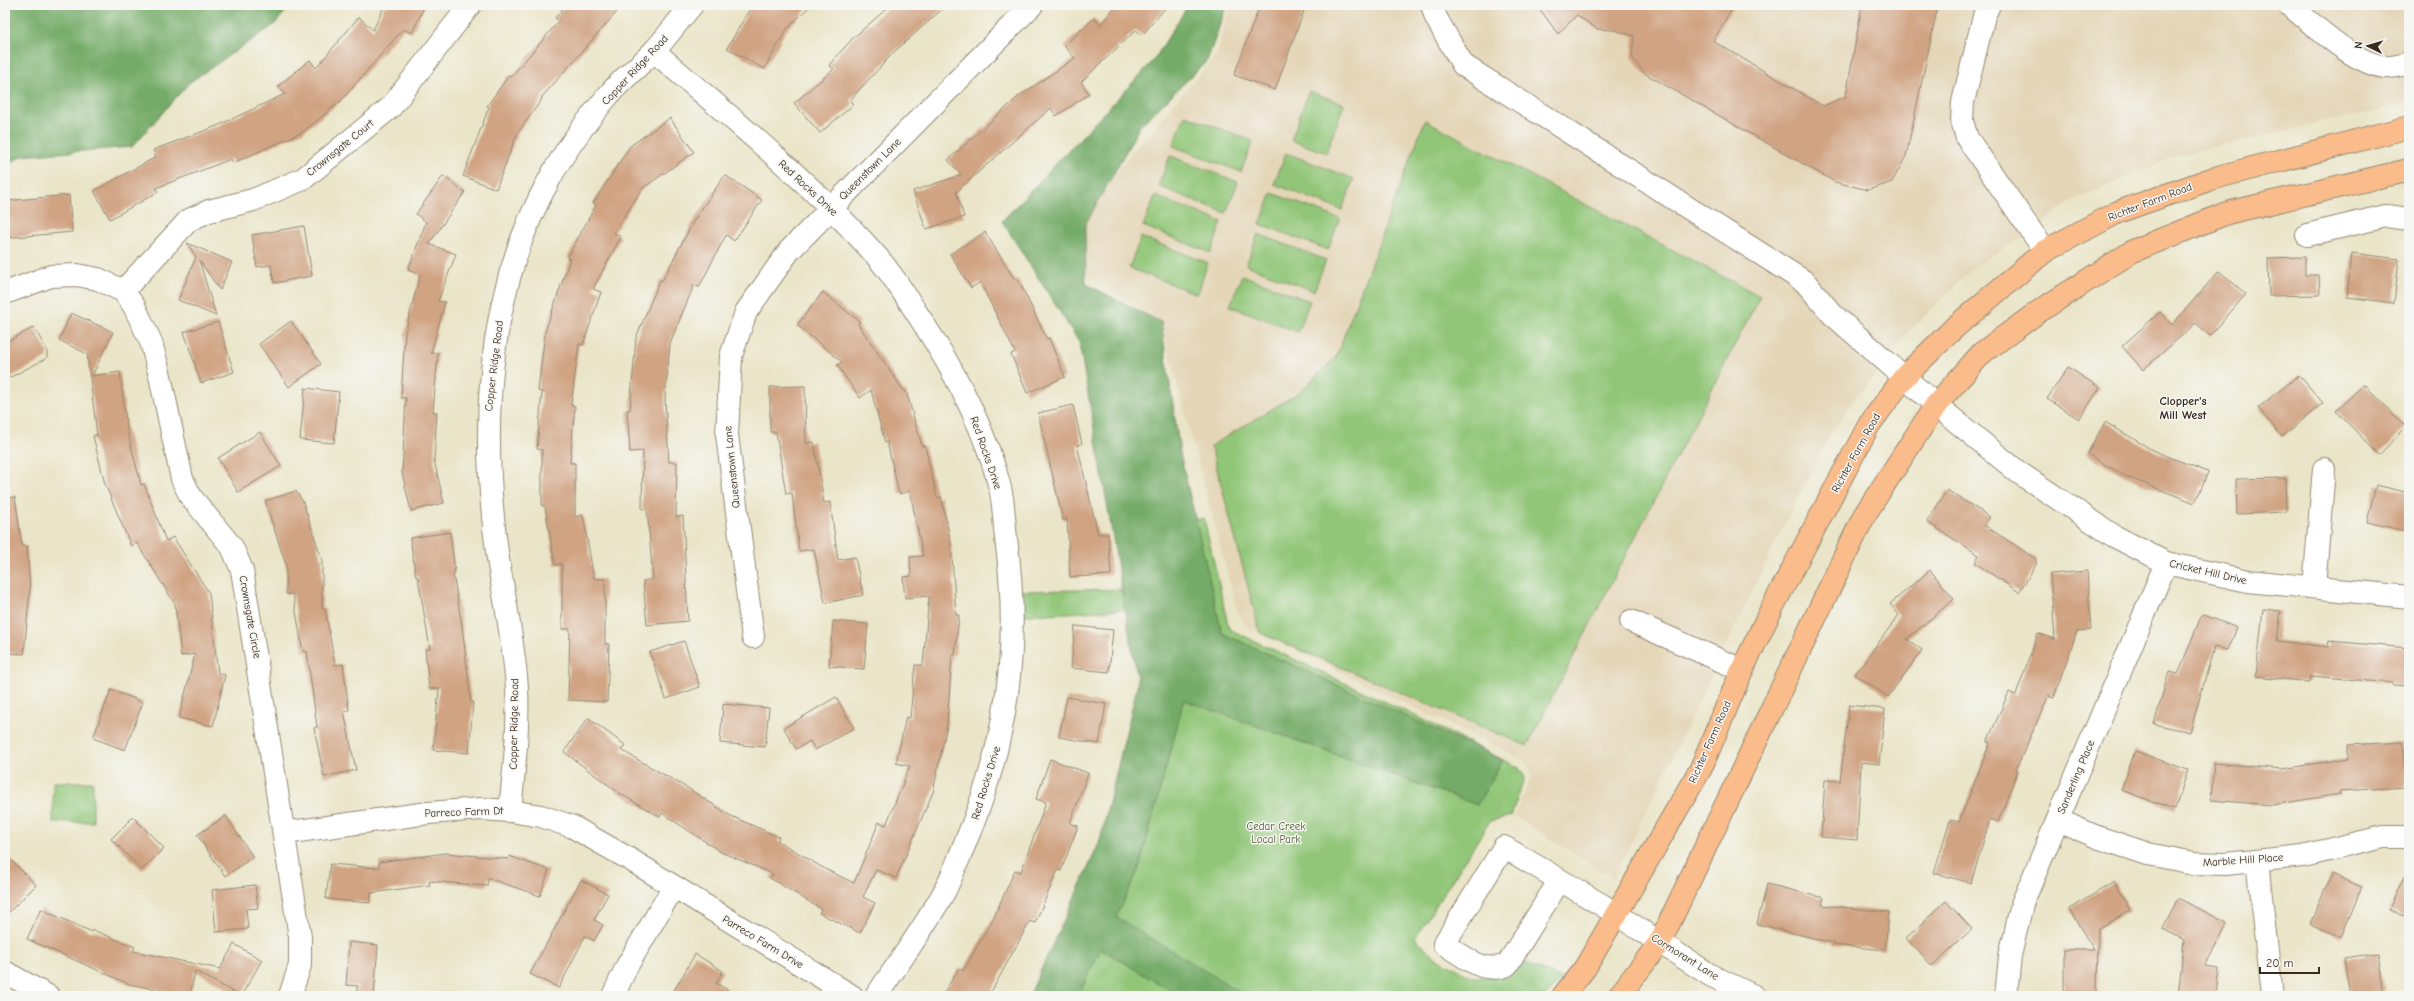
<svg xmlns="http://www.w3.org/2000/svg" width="2414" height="1001" font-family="'Comic Neue',sans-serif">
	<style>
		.built { fill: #e4d6b7 }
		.green { fill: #91c678; stroke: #66784b }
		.forest { fill: #74ab68; stroke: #586a43 }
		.building { fill: #d0a382 }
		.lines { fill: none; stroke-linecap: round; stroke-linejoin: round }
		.minor-casing { stroke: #928873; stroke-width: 24 }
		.major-casing { stroke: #928873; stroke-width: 24 }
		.minor { stroke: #fff; stroke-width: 22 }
		.major { stroke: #fabc8b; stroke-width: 22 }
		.labels { text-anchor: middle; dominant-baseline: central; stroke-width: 3; stroke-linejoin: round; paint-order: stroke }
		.street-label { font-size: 11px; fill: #3b2a1e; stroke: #f6f6f2 }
		.park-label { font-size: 11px; fill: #555939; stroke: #f6f6f2 }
		.neighbourhood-label { font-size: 12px; font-weight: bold; fill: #3b2a1e; stroke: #f6f6f2 }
	</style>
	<rect width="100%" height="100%" fill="#f6f6f2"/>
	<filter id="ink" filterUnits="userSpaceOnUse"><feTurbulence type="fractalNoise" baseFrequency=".025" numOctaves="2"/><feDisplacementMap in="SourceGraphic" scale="8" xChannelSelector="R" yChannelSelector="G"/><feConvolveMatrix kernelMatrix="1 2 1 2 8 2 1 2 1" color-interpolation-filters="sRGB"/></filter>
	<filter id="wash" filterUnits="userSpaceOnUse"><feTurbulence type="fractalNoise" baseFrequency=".012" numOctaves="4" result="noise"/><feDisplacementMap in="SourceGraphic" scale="16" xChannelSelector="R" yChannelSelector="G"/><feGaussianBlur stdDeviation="0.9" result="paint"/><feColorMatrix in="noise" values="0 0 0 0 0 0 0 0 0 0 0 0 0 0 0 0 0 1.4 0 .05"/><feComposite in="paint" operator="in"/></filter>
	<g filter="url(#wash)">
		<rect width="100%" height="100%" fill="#eae5c8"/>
		<polygon class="built" points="1229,5 2409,5 2409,103 2175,156 2068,203 2032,232 1975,266 1910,331 1888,362 1857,396 1829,436 1794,505 1614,878 1514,816 1532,776 1526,761 1245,626 1237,610 1161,322 1091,278 1064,232 1218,53"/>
		<g class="green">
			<polygon points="1309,91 1344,104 1326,153 1291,140"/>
			<polygon points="1185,115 1253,141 1241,172 1173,146"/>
			<polygon points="1425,120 1760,296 1527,746 1260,633 1211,446 1300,392 1336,357"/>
			<polygon points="1286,153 1354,179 1342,210 1274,184"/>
			<polygon points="1170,156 1238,182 1226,213 1158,186"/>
			<polygon points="1272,193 1340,219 1328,250 1260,224"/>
			<polygon points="1155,196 1222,222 1211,253 1143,226"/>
			<polygon points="1258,234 1326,260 1314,291 1246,265"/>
			<polygon points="1141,237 1208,263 1197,294 1129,268"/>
			<polygon points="1242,275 1310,301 1298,332 1230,306"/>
			<polygon points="1204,518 1229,629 1422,719 1519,768 1525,777 1511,816 1490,821 1415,938 1435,957 1473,977 1507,976 1526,963 1562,979 1546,996 1030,996 1099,844 1139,691 1137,609 1013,616 1012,591 1138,589 1127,536"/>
			<rect x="53" y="782" width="40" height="40"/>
		</g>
		<g class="forest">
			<polygon points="5,5 291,5 274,25 190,82 132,147 21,156 5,166"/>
			<polygon points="1188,5 1227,5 1207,61 1140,126 1085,225 1086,284 1161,322 1180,453 1222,633 1503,760 1477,805 1184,700 1139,869 1116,917 1243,994 1242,996 1180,996 1101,949 1078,996 1029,996 1099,844 1138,683 1079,342 1002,221 1154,60"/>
		</g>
		<g id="blocks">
			<g class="building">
				<polygon points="385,5 425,5 412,33 403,29 341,101 303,132 233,163 231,159 156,188 158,192 110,219 94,191 156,157 153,150 217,126 285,94 278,86 310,60 316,68 359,17 373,30"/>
				<polygon points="566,5 623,5 541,98 542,99 517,134 496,189 463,176 489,107 487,106 509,75 511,77 559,21 555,18"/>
				<polygon points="752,5 811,5 787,29 764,69 727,48"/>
				<polygon points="891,5 947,5 894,52 850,100 853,105 820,133 794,103 834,69 829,65 853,38"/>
				<polygon points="1117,5 1168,5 1142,35 1136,30 1081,82 1089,94 1056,116 1051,108 956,192 964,217 926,229 913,191 961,175 948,160 1018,97 1075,58 1064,46 1094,18 1100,25"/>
				<polygon points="1260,5 1306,5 1275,90 1234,75"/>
				<polygon points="1537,5 1734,5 1713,41 1823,106 1846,96 1862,5 1938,5 1906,156 1892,182 1868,190 1835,182 1644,73 1632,57 1634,36 1614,30 1597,29 1577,15 1558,34"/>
				<polygon points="670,118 694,152 642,189 614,233 621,237 593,289 601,292 583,345 579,344 571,405 575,406 570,463 575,463 575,517 583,515 594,579 605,579 605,644 609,644 607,702 568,700 570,629 562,629 562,564 555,565 545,506 542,506 542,450 537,449 542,392 538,391 545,332 570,259 567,258 596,205 593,203 630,146"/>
				<polygon points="725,175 762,200 734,241 726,235 699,287 694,285 670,343 665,399 669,462 677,462 676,517 683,516 688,621 647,625 643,581 653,579 647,509 642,509 643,451 630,452 627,410 630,410 636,338 660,280 662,281 694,220"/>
				<polygon points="443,176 465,192 429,244 456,254 438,301 445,302 431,353 438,353 433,412 437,412 434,460 444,503 411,511 402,473 406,398 401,398 405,333 420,275 408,270 426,222 416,214"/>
				<polygon points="69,195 72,232 5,238 5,201"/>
				<polygon points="304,226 312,276 274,283 271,265 257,267 252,235"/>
				<polygon points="985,232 1015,280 1018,279 1047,339 1049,338 1065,377 1027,393 1011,354 1015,352 980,282 971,288 950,254"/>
				<polygon points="187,243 232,262 220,290 199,260 216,316 178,300 196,257"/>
				<polygon points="2352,253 2399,259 2394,303 2347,297"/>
				<polygon points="2305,257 2305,275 2319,275 2320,295 2269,296 2268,258"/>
				<polygon points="2219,271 2246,294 2210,336 2196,323 2143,370 2122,346 2160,312 2172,325"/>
				<polygon points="823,292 860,322 858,324 904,391 906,391 922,446 925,446 937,498 941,497 951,543 956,615 959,615 955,655 952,655 947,725 933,792 896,878 876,870 863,897 875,903 860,933 819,913 821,909 770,878 773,874 721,852 662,813 660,817 619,793 564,752 588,718 625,745 621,750 689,789 731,816 779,837 778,841 825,869 854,883 879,822 886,825 910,766 896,763 906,717 910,718 915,665 923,665 929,596 905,598 903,577 911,576 910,557 923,556 910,491 899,494 887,442 885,443 871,390 860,398 837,365 842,362 797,325"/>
				<polygon points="71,313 113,332 92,376 120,372 127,430 141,485 144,484 166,541 173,537 209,593 218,673 225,675 213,726 179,718 195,654 181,656 175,604 137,543 131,546 105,484 93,436 97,435 87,354 59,340"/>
				<polygon points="291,321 321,364 289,387 259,344"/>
				<polygon points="218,322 234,372 201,383 184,332"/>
				<polygon points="34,327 47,351 47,358 5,380 5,343"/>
				<polygon points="2068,367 2100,388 2079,419 2047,399"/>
				<polygon points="2299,375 2323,403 2282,437 2258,408"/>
				<polygon points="2364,384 2406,427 2379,455 2336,411"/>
				<polygon points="805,386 806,443 814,442 824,503 830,502 838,560 855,557 863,595 825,603 814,549 799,551 792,493 786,494 776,432 770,432 770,387"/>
				<polygon points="305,388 339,392 334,443 300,440"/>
				<polygon points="1073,405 1082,444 1077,445 1098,534 1108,534 1111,575 1070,577 1067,519 1063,520 1038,413"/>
				<polygon points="2105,422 2154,451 2208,472 2195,503 2125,476 2087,454"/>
				<polygon points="260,432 281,466 238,492 218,458"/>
				<polygon points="2285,478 2286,512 2237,514 2236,479"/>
				<polygon points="2376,485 2409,493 2409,532 2367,522"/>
				<polygon points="1947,490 1990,517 1984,525 2036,559 2036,565 2019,592 1975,563 1979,555 1927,522"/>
				<polygon points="296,491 303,502 322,560 322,609 325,609 335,665 343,664 349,711 344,712 356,770 324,777 314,728 317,727 307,651 303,652 293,594 286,594 286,565 265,501"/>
				<polygon points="15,497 22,546 27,546 30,589 24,654 5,653 5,498"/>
				<polygon points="450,532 455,572 453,573 462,626 471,702 473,702 469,753 433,750 439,688 429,689 425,649 430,649 418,577 416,577 410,538"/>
				<polygon points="1930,570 1954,599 1907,639 1922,650 1888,697 1855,674 1899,615 1890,604"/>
				<polygon points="2087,571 2091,630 2077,631 2054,697 2049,695 2016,769 2018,770 1998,822 1990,819 1971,883 1934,873 1950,820 1959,822 1990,743 1987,742 2009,692 2016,695 2038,633 2055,639 2050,574"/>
				<polygon points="2263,609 2281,611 2277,641 2328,647 2329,641 2409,648 2409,686 2393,685 2393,683 2311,676 2310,682 2256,676"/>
				<polygon points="2202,614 2237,628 2228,650 2214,647 2190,732 2154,724 2169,672 2178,674"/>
				<polygon points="833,621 868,624 864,669 829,666"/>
				<polygon points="1075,626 1113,630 1109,672 1071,668"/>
				<polygon points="684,641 700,687 666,699 650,652"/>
				<polygon points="111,690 143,702 125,750 93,738"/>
				<polygon points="836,697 854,728 815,750 810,741 796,749 784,728"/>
				<polygon points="1067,697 1106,704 1099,744 1059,737"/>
				<polygon points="723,704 769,708 765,747 720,743"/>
				<polygon points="1849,705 1885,709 1879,764 1861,762 1857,840 1821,837 1825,780 1840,781"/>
				<polygon points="2403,742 2406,787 2339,791 2340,794 2272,805 2211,800 2214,763 2283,769 2348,758 2348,745"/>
				<polygon points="2135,751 2188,770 2175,809 2121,790"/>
				<polygon points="1050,759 1088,773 1070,823 1078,826 1061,871 1058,870 1035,923 1030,921 989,996 942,996 959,968 963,971 994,917 1015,870 1021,872 1046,802 1036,799"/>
				<polygon points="226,816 253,857 225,876 197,835"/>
				<polygon points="133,817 164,848 142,870 111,839"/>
				<polygon points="446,853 508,859 509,856 549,870 540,896 488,878 487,886 429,881 430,885 371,893 370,903 326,899 330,864 379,868 379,862"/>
				<polygon points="5,854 36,885 5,916"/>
				<polygon points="2409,867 2409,919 2389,909"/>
				<polygon points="2331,874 2362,887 2341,937 2310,924"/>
				<polygon points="581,880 608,894 594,920 603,925 594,941 585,936 559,988 530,974"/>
				<polygon points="2114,882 2130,910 2098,930 2097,996 2064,996 2064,950 2094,950 2069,909"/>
				<polygon points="1767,884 1824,898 1822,905 1889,912 1885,950 1833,945 1833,943 1757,924"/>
				<polygon points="255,885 258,908 246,909 248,929 216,932 212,890"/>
				<polygon points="2178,898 2227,923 2205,966 2219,968 2216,996 2178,996 2184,940 2163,929"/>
				<polygon points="1946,901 1972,929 1932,966 1906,938"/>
				<polygon points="41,909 92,932 93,930 135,947 133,951 220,969 234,944 262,960 241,996 195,971 190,996 129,984 27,939"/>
				<polygon points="349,942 378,945 374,996 355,996 358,986 346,985"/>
				<polygon points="2378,953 2384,996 2350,996 2344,958"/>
				<polygon points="695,954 723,971 716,983 738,996 671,996"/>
			</g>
		</g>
	</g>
	<g filter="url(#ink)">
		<use href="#blocks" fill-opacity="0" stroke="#928873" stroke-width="1"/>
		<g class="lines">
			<g class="minor-casing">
				<g id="minor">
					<polyline points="1432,5 1436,18 1463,65 1805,282 1832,314 1936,405 2018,472 2114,536 2166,563 2248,581 2409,597"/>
					<polyline points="1989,5 1984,16 1963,102 1962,121 1967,138 2045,251"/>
					<path d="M2289,5C2315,25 2352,63 2385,67C2392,68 2402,65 2409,63"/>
					<path d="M654,51C727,115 806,178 871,250C890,270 905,295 920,318C954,370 985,427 1000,488C1004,504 1004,522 1006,538C1021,648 1007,746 963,848C957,863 951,879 943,894C923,929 899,963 876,996"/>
					<polyline points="2307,235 2386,216 2409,219"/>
					<polyline points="123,291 189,220 209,211 253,200 303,179 391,107 470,5"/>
					<polyline points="5,293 51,276 77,275 98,279 123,291 134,306 151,342 160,376 182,479 191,497 232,547 242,570 300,937 300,965 290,996"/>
					<polyline points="2314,587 2324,469"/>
					<polyline points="1631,621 1742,670"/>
					<polyline points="753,637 727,435 731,356 746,312 789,251 1032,5"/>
					<path d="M510,811C514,770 519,729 517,688C514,644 505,602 498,559C480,432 485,295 549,180C566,148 588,119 612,91C625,77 640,65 653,52C667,37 679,20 692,5"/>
					<polyline points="2058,820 2097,837 2148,854 2194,863 2225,864 2303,856 2383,837 2409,837"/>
					<polyline points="284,833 428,813 481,809 510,811 541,816 573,827 631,860 852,996"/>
					<polyline points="2257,861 2272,996"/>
					<path d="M1559,881L1507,965C1483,975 1464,956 1444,944L1504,847L1602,905L1710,975L1754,996"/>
					<polyline points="5,972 48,996"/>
					<polyline points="613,996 627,966 673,888"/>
					<polyline points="2006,996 2010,956 2022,904 2166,563"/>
				</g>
			</g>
			<g class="major-casing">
				<g id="major">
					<polyline points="1563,996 1585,968 1701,768 1742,670 1773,606 1869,425 1905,376 1954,328 2045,251 2118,212 2214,178 2409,127"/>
					<polyline points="1619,996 1660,942 1865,514 1936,405 1982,353 2038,312 2133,251 2227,213 2409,170"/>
				</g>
			</g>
			<use href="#minor" class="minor"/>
			<use href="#major" class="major"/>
		</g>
	</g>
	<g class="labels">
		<g class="street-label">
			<text transform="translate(635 70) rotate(-47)">Copper Ridge Road</text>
			<text transform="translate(340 148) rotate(-39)">Crownsgate Court</text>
			<text transform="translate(870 169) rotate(-45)">Queenstown Lane</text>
			<text transform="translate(808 188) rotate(43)">Red Rocks Drive</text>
			<text transform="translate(2150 202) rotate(-21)">Richter Farm Road</text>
			<text transform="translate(494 366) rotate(-83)">Copper Ridge Road</text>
			<text transform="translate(986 453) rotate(71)">Red Rocks Drive</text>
			<text transform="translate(1856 453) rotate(-61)">Richter Farm Road</text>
			<text transform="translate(732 467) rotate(-96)">Queenstown Lane</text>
			<text transform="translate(2208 572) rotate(13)">Cricket Hill Drive</text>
			<text transform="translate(250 617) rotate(80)">Crownsgate Circle</text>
			<text transform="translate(514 724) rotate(-89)">Copper Ridge Road</text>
			<text transform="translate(1710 742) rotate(-66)">Richter Farm Road</text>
			<text transform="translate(2076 777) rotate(-67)">Sanderling Place</text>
			<text transform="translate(986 783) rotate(-73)">Red Rocks Drive</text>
			<text transform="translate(464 812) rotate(-2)">Parreco Farm Dt</text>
			<text transform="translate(2243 860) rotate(-4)">Marble Hill Place</text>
			<text transform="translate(763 942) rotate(31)">Parreco Farm Drive</text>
			<text transform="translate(1685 957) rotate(32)">Cormorant Lane</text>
		</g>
		<g class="park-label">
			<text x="1276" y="826">Cedar Creek<tspan x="1276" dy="13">Local Park</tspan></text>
		</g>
		<g class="neighbourhood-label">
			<text x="2183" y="401">Clopper's<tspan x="2183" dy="14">Mill West</tspan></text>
		</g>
	</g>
	<rect width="2414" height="1001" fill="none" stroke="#f6f6f2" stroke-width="20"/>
	<g transform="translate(2368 46) rotate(275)" stroke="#f6f6f2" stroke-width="3" paint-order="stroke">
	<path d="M0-3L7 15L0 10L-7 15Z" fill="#3b2a1e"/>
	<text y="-6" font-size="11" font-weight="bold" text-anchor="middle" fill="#3b2a1e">N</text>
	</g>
	<path d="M2260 967v6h59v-6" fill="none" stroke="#3b2a1e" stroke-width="2"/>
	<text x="2266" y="967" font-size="12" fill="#3b2a1e" stroke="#f6f6f2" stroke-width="3" paint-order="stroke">20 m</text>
</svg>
